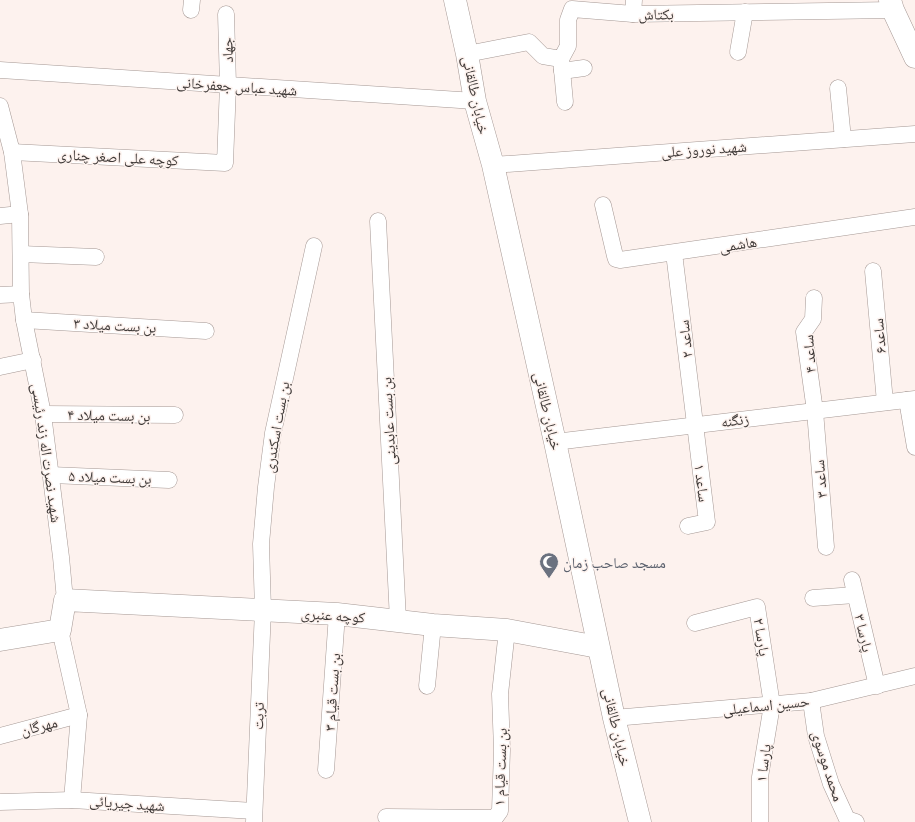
<svg xmlns="http://www.w3.org/2000/svg" width="915" height="822" font-family="'PT Sans Narrow','Noto Naskh Arabic',sans-serif">
	<style>
		.lines { fill: none; stroke-linecap: round; stroke-linejoin: round }
		.street-casing { stroke: #a59894; stroke-width: 17 }
		.secondary-casing { stroke: #a59894; stroke-width: 23 }
		.street { stroke: #fff; stroke-width: 16 }
		.secondary { stroke: #fff; stroke-width: 22 }
		.labels { text-anchor: middle; dominant-baseline: central; stroke-width: 3; stroke-linejoin: round; paint-order: stroke }
		.street-label { font-size: 15px; fill: #3f3a38; stroke: #fdf2ee }
		.worship-label { font-size: 15px; fill: #5b616d; stroke: #fdf2ee; text-anchor: start }
	</style>
	<rect width="100%" height="100%" fill="#fdf2ee"/>
	<g class="lines">
		<g class="street-casing">
			<g id="street">
				<polyline points="191,10 192,0"/>
				<polyline points="633,14 634,0"/>
				<polyline points="738,52 745,12"/>
				<polyline points="467,54 529,42 543,56 561,59 568,46 568,20 572,9 633,14 893,10"/>
				<polyline points="561,59 565,102"/>
				<polyline points="0,70 475,101"/>
				<polyline points="562,71 584,68"/>
				<polyline points="838,88 843,139"/>
				<polyline points="0,106 12,152 20,214 21,294 24,320 43,414 61,557 65,600"/>
				<polyline points="12,152 225,163 228,85 226,14"/>
				<polyline points="493,165 915,134"/>
				<polyline points="603,205 615,256 616,259 620,260 915,217"/>
				<polyline points="0,216 20,214"/>
				<polyline points="378,221 398,620"/>
				<polyline points="674,253 707,522 688,526"/>
				<polyline points="21,254 96,257"/>
				<polyline points="873,271 885,402"/>
				<polyline points="0,295 21,294"/>
				<polyline points="814,298 813,319 804,332 815,411 826,547"/>
				<polyline points="24,320 206,331"/>
				<polyline points="0,367 33,360"/>
				<polyline points="907,400 915,447"/>
				<polyline points="43,414 175,415"/>
				<polyline points="555,442 915,399"/>
				<polyline points="51,475 169,480"/>
				<polyline points="852,580 877,686"/>
				<polyline points="813,598 855,595"/>
				<polyline points="695,623 757,607 772,705 760,777 760,822"/>
				<polyline points="60,630 79,715 72,800"/>
				<polyline points="427,686 433,625"/>
				<polyline points="811,701 816,736 831,784 847,819 856,822"/>
				<polyline points="614,718 811,701 915,676"/>
				<polyline points="0,736 79,715"/>
				<polyline points="326,770 337,614"/>
				<polyline points="0,802 72,800 254,811"/>
				<polyline points="386,817 495,818 500,811 502,750 500,694 507,630"/>
				<polyline points="254,822 263,610 261,544 266,487 273,433 314,246"/>
			</g>
		</g>
		<g class="secondary-casing">
			<g id="secondary">
				<polyline points="455,0 467,54 475,101 493,165 555,442 614,718 640,822"/>
				<polyline points="890,0 893,10 915,57"/>
				<polyline points="0,640 60,630 65,600 337,614 433,625 507,630 598,647"/>
			</g>
		</g>
		<use href="#street" class="street"/>
		<use href="#secondary" class="secondary"/>
	</g>
	<defs>
		<g id="mosque-pin" transform="scale(1)"><path d="M0 17L-7.5 6A9.5 9.5 0 1 1 7.5 6Z" fill="#6b7280" stroke="#fdf2ee"/><path d="M3.5-4.9A6 6 0 1 0 3.5 4.9A5 5 0 1 1 3.5-4.9Z" fill="#fff"/></g>
	</defs>
	<g fill-rule="evenodd">
		<use href="#mosque-pin" x="549" y="562"/>
	</g>
	<g class="labels">
		<g class="street-label">
			<text transform="translate(656 14) rotate(-1)">بکتاش</text>
			<text transform="translate(227 50) rotate(-92)">جهاد</text>
			<text transform="translate(237 86) rotate(4)">شهید عباس جعفرخانی</text>
			<text transform="translate(476 95) rotate(78)">خیابان طالقانی</text>
			<text transform="translate(704 149) rotate(-4)">شهید نوروز علی</text>
			<text transform="translate(118 157) rotate(3)">کوچه علی اصغر چناری</text>
			<text transform="translate(738 244) rotate(-9)">هاشمی</text>
			<text transform="translate(115 325) rotate(3)">بن بست میلاد ۳</text>
			<text transform="translate(879 336) rotate(-95)">ساعد۶</text>
			<text transform="translate(685 339) rotate(-96)">ساعد ۲</text>
			<text transform="translate(809 354) rotate(-94)">ساعد ۴</text>
			<text transform="translate(548 411) rotate(77)">خیابان طالقانی</text>
			<text transform="translate(109 415) rotate(1)">بن بست میلاد ۴</text>
			<text transform="translate(735 420) rotate(-7)">زنگنه</text>
			<text transform="translate(388 421) rotate(-93)">بن بست عابدینی</text>
			<text transform="translate(276 427) rotate(-80)">بن بست اسکندری</text>
			<text transform="translate(47 453) rotate(82)">شهید نصرت اله زند رئیسی</text>
			<text transform="translate(110 477) rotate(2)">بن بست میلاد ۵</text>
			<text transform="translate(820 479) rotate(-95)">ساعد ۳</text>
			<text transform="translate(702 483) rotate(83)">ساعد ۱</text>
			<text transform="translate(333 615) rotate(4)">کوچه عنبری</text>
			<text transform="translate(864 633) rotate(77)">پارسا ۳</text>
			<text transform="translate(762 637) rotate(81)">پارسا ۲</text>
			<text transform="translate(332 692) rotate(-86)">بن بست قیام ۳</text>
			<text transform="translate(766 705) rotate(-6)">حسین اسماعیلی</text>
			<text transform="translate(258 716) rotate(-88)">تربت</text>
			<text transform="translate(39 726) rotate(-14)">مهرگان</text>
			<text transform="translate(617 727) rotate(77)">خیابان طالقانی</text>
			<text transform="translate(763 763) rotate(-83)">پارسا ۱</text>
			<text transform="translate(828 766) rotate(72)">محمد موسوی</text>
			<text transform="translate(500 767) rotate(-88)">بن بست قیام ۱</text>
			<text transform="translate(127 803) rotate(4)">شهید جیریائی</text>
		</g>
		<g class="worship-label">
			<text x="563" y="562">مسجد صاحب زمان</text>
		</g>
	</g>
</svg>
